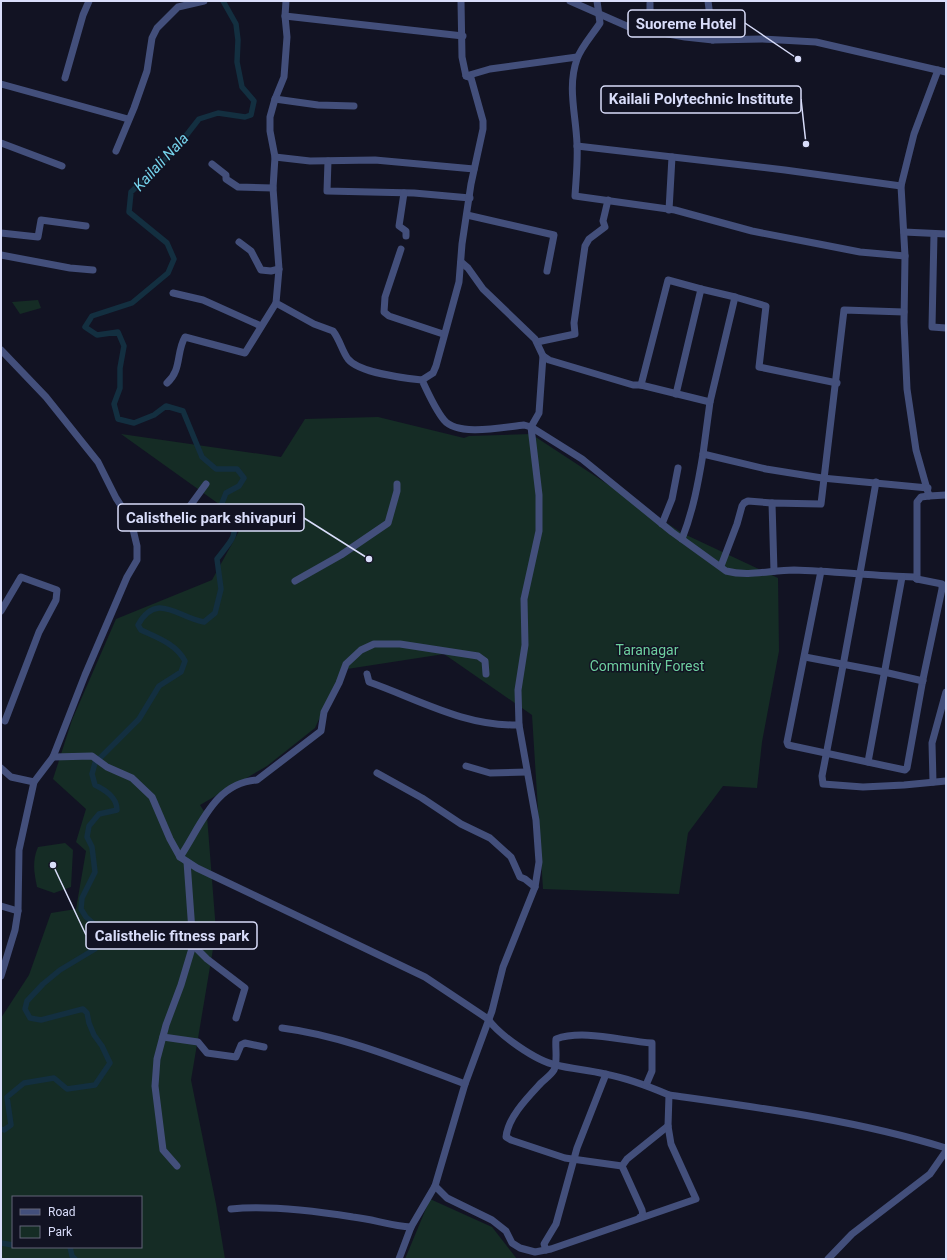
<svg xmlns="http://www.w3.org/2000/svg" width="947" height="1260" font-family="Roboto,sans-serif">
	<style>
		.green { fill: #152c25; fill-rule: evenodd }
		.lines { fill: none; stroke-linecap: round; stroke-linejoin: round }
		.canal { stroke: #132f40; stroke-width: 5.5 }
		.minor { stroke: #434f7b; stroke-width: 7 }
		.labels { text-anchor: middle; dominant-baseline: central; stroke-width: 3; stroke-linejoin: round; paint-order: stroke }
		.park-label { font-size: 14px; fill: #6ed09f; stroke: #121323 }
		.water-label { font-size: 15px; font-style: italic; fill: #75d3ec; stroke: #121323 }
		.leader { fill: none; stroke: #d9ddfa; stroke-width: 1.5 }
		.callout-dot { fill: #d9ddfa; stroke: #121323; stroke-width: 1.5 }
		.callout { fill: #121323; stroke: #d9ddfa; stroke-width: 1.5 }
		.callout-label { font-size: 15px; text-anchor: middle; font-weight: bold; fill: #d9ddfa }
	</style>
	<rect width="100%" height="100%" fill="#121323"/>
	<g class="green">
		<polygon points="38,300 41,308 20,314 12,302"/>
		<path d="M378,417L464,438L469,436L531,434L682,533L778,578L779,651L762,742L757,788L723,786L688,833L679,894L543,889L532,715L444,654L347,669L332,691L315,728L267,766L200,805L207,816L216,931L191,1080L216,1204L225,1259H1V1018L29,975L51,913L76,909L86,851L76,842L86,809L53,779L72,720L116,619L212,580L244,522L121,434L281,457L305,419ZM13,1197H141V1247H13Z"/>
		<path d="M65,843L73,850L71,887L54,893L37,887C34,872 32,861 38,847Z"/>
		<polygon points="430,1199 492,1227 517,1259 405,1259"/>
	</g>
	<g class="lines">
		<g class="canal">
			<path d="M1,1129L4,1130L11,1125L7,1097L24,1083L54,1078L67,1089L95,1085L110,1063L102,1046L94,1035L89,1023L87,1013L83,1009L41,1020L30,1018L25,1009L27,1001L43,984L60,970L95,949L100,938L94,924L86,917L81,909L82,898L95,872L92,847L87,837L89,826L99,814L117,810C117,797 105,790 95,785L92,774L95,763L139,719L159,686L181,672L185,661C176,644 158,638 141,630L138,625C157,591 178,618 204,622L215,613L221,589L217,559C239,531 239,534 222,503L226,493L239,486L244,478L237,469H216L202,457L183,411L166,406L154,415L134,423L118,419L114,404L120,388V368L124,346L118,332L97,335L85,327L92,316L132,303L168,273L174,259L167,243L129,212L131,192L174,151L199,119L218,113L245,117L251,115L254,101L242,87L237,62L238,40L236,24L223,1"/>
			<polyline points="1,1243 13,1245"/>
			<polyline points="70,1247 72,1256 75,1259"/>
		</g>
		<g class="minor">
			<path d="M286,1L285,16L287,37L284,77L275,99L270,117V131L275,157L273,188L279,269L276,303L314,324L333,331C340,340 342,351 348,359C359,373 404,378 422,380C428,393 435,409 444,420C458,437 504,427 524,425L531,427L582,459L672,532L726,571C749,577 771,570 794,570C834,571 874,576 914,577L917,579V502L921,497L929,496"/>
			<polyline points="570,1 629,27 685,37 713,40 762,39 816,42 946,72"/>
			<path d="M597,1L600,23C593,34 581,47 577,59C567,87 576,115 577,144C578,161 576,179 575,196L675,210L752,231L819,244L860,252L905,256"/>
			<polyline points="708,1 713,40"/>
			<polyline points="285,16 463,36"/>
			<polyline points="650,30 650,3"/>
			<polyline points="938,70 914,134 901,186 905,256 904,322 907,389 916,450 929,496 946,495"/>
			<polyline points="466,76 490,69 577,57"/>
			<polyline points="65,78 83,15 89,1"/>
			<polyline points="1,84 128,119"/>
			<polyline points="275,99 318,105 354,106"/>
			<polyline points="1,143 62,166"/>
			<polyline points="577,146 785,170 901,186"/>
			<polyline points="116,151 134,108 147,71 152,38 157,28 178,7 204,1"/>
			<polyline points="275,157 310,161 375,160 474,169"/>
			<polyline points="328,161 327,191 414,193 470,198"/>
			<polyline points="212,164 226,175 226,179 238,187 273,188"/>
			<polyline points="404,193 399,226 406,231 406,236"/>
			<polyline points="669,210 672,157"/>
			<polyline points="467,215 554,235 547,271"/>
			<polyline points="904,232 946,234"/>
			<polyline points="1,233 38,237 41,220 86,226"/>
			<polyline points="934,234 932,327 946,328"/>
			<polyline points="239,242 251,251 261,270 271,271 279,269"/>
			<polyline points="401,249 385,297 384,312 389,316 443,334"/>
			<polyline points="1,255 70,268 93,270"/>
			<polyline points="461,262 468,268 483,289 535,339 543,356 549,360 633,385 641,385 710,402 703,454 766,469 822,478 928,488"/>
			<polyline points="173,293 203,300 261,326"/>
			<polyline points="735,297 766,306 759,367 837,383"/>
			<polyline points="537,342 575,334 574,323 585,246 589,239 605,227 603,221 608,200"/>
			<polyline points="1,350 46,397 98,462 116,498 131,521 137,546 137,560 127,577 85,675 53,757 34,782 11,777 1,768"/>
			<polyline points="422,380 433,373 436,366 459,282 462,244 471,184 483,129 483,121 471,78 466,76 462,57 461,1"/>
			<path d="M167,383C182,370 176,352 185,337L245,353L276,303"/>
			<polyline points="641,385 668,280 701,289"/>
			<polyline points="676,394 701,289 735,297 710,402"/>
			<path d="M876,482C859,581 841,678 822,776L823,784L863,787L904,785L946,781"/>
			<polyline points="131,524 179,521 206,484"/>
			<polyline points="662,524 672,499 678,468"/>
			<path d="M682,539C693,511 698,484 703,454"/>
			<polyline points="721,566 737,524 742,506 744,503 748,501 772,503"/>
			<polyline points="774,571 772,503 821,504 844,310 904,312"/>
			<polyline points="821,571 787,742 788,745 905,770 907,768 923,679 942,589 942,584 917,579"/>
			<polyline points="295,581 341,555 388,523 397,491 397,484"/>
			<polyline points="1,611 21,577 57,590 56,600 39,632 5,721"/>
			<polyline points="805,657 884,672 923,681"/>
			<path d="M367,674L369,682C420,700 463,726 519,725"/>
			<path d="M53,757L92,756L107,767L132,778L152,797L170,839L180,857L197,868L425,977L488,1019C499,1035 536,1061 556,1065C572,1069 589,1070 605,1074C627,1078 648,1086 669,1095C762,1108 856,1120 946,1148"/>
			<polyline points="868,762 902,577"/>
			<polyline points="466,766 490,773 527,772"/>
			<polyline points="377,773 422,798 461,824 490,838 511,857 520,877 525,879 535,887"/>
			<polyline points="933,782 932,743 946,692"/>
			<path d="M180,857C201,826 214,783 257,780L321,731L324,712L339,683L346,664L361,650L374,644H400L478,656L485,661L486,674"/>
			<polyline points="1,906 18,911"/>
			<polyline points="193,945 207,959 245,988 236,1018"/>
			<polyline points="1,976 15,930 18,911 19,850 34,782"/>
			<path d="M282,1028C345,1036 406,1062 465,1084"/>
			<polyline points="163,1037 198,1042 207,1053 236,1057 241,1045 245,1043 264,1047"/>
			<path d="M646,1085L652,1071V1043C622,1041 583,1029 556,1039C555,1048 558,1062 554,1070C551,1075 545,1079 541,1083C528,1097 508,1117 506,1137L511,1140L565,1158L622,1166L627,1159L668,1126"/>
			<polyline points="177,1166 163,1150 155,1086 157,1059 166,1025 181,985 193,945 187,862"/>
			<polyline points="622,1166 642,1210 643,1216 640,1217"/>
			<polyline points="435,1186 447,1198 492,1220 506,1231 512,1243 520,1248 535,1252 551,1249 696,1199 671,1144 668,1126 669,1095"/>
			<path d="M231,1209C269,1205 315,1211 353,1217C373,1219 391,1226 411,1227"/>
			<polyline points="546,1250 544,1244 556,1224 577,1148 606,1074"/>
			<polyline points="399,1259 411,1227 435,1186 465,1084 492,1011 503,967 535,887 539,862 536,820 519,725 518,690 525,645 524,599 539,531 539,495 531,427 539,413 543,356"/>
			<polyline points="828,1259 852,1234 930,1174 946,1151"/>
		</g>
	</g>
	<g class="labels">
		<g class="park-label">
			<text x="647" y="650">Taranagar<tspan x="647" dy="16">Community Forest</tspan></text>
		</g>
		<g class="water-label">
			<text transform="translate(161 162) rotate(-47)">Kailali Nala</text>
		</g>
	</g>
	<path class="leader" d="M798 59L745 23M806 144L801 99M369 559L304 518M53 865L86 935"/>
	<g class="callout-dot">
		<circle cx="798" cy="59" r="4"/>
		<circle cx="806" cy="144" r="4"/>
		<circle cx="369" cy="559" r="4"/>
		<circle cx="53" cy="865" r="4"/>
	</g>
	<g class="callout">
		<rect x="628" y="10" width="117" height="27" rx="4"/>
		<rect x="601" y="86" width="200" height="27" rx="4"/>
		<rect x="118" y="504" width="186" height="27" rx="4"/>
		<rect x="86" y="922" width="171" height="27" rx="4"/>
	</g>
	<g class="callout-label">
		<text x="686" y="29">Suoreme Hotel</text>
		<text x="701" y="104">Kailali Polytechnic Institute</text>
		<text x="211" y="523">Calisthelic park shivapuri</text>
		<text x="172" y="941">Calisthelic fitness park</text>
	</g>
	<rect width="947" height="1260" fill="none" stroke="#d9ddfa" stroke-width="4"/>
	<rect x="12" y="1196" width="130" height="52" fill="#121323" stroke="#626479"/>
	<rect x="20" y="1209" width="20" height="6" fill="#434f7b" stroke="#626479"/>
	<text x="48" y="1216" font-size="12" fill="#d9ddfa">Road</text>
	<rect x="20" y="1226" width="20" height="12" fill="#152c25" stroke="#626479"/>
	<text x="48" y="1236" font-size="12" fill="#d9ddfa">Park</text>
</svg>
